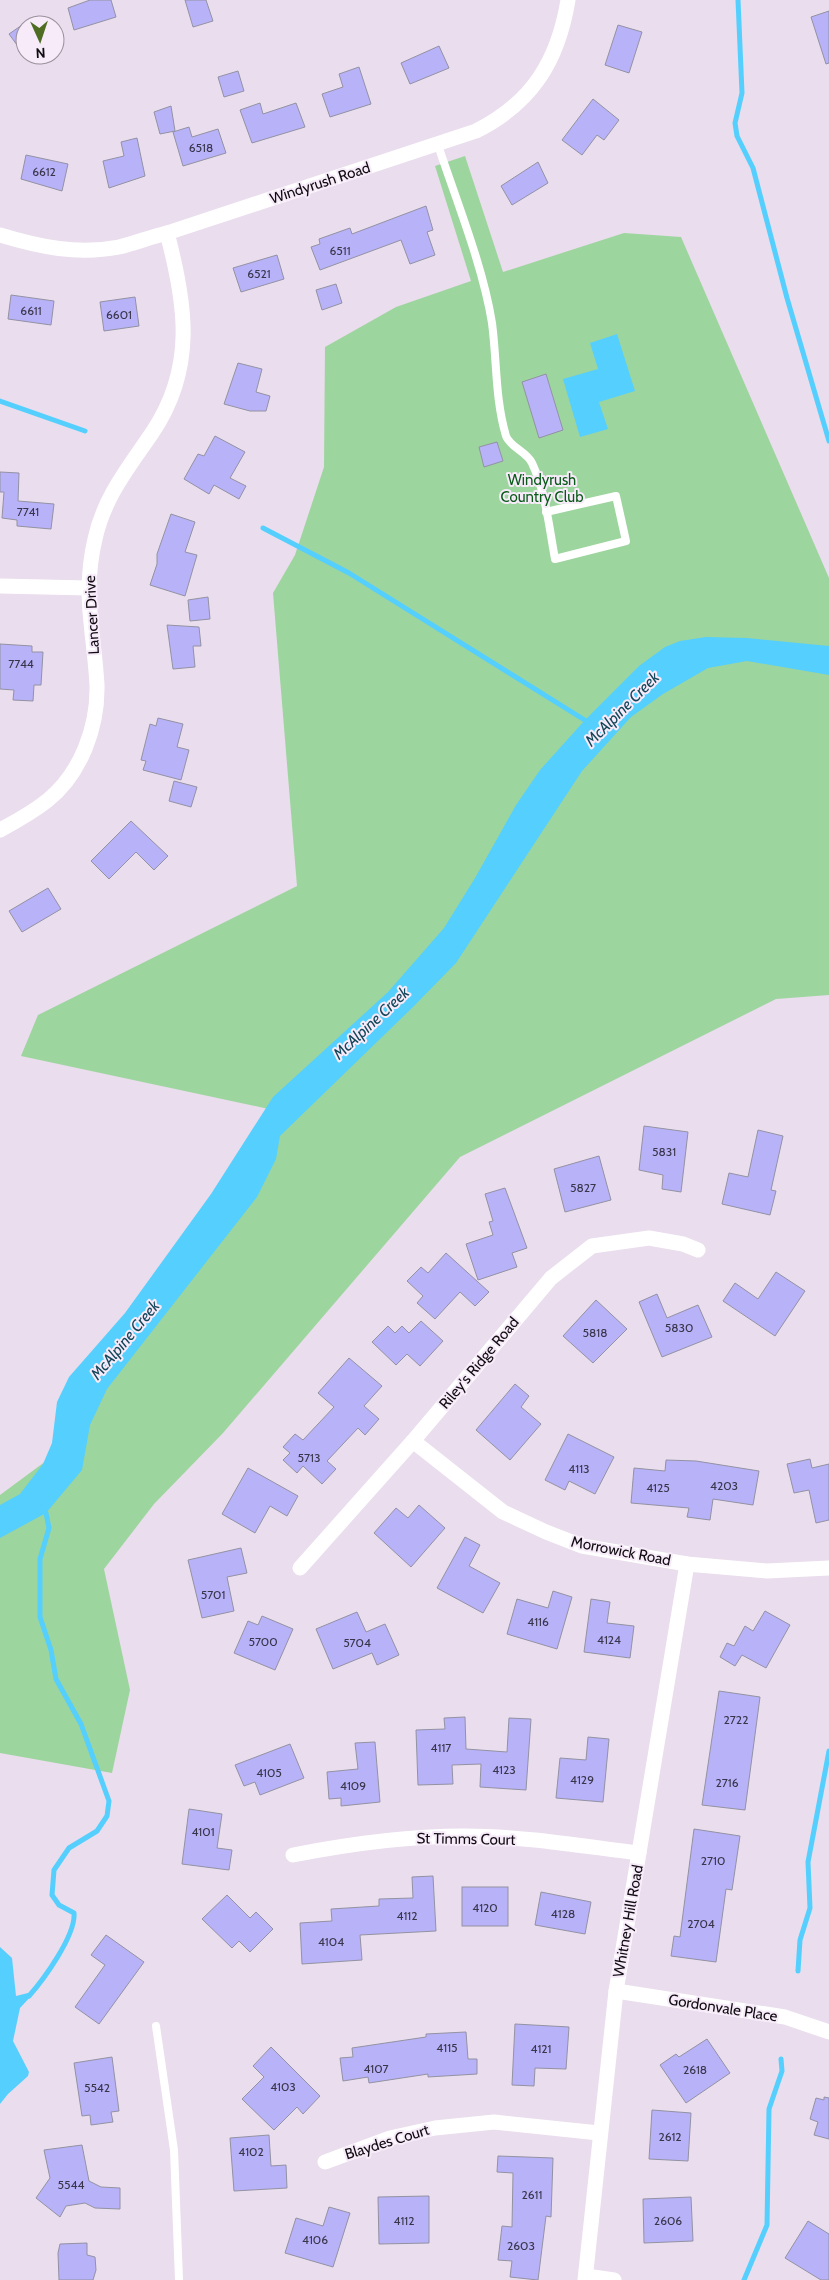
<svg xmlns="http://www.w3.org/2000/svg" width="829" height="2280" font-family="Cabin,sans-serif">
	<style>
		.green { fill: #9dd59e }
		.water { fill: #55cffd }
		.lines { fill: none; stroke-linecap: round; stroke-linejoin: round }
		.stream { stroke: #55cffd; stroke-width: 5 }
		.building { fill: #b8b2f9; stroke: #9392a3 }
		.service { stroke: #fff; stroke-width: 8 }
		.minor { stroke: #fff; stroke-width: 15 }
		.labels { text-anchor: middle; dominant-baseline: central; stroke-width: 4; stroke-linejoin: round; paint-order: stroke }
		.number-label { font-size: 12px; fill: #39354a }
		.street-label { font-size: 15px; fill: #0f0b10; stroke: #f7ebfa }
		.park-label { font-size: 15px; fill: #085a17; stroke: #f7ebfa }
		.water-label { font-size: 16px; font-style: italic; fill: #12475a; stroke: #f7ebfa }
	</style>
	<rect width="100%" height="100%" fill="#eadded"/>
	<polygon class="green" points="465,156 503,272 624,233 681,237 829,578 829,995 776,999 460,1157 223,1433 154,1504 104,1569 130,1690 112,1773 0,1753 0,1495 46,1461 278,1111 21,1056 38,1015 297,886 273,593 295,555 324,467 325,347 396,307 471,281 435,166"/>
	<g class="water">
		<polygon points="617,334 635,391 599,402 608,429 580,437 563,379 598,369 590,343"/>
		<polygon points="706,637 747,638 829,646 829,675 747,661 708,668 663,694 631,717 582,771 456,963 414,1006 280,1136 276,1159 257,1197 107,1389 90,1425 82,1470 46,1513 0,1538 0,1505 20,1494 43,1464 52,1443 57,1402 69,1377 125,1313 211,1194 273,1097 388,992 444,928 475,878 516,805 540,770 585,720 639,666 665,647 680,641"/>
		<polygon points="0,1947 12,1958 16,1996 32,1992 33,1994 20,2008 13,2041 29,2072 28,2076 8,2094 0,2104"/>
	</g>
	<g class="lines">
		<g class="stream">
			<polyline points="738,0 742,93 735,123 737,136 753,168 787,298 829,441"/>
			<polyline points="0,401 85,431"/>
			<polyline points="263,528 349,573 591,724"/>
			<polyline points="798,1971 800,1940 810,1908 808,1862 829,1751"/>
			<path d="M29,1996C44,1979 76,1935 74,1913L59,1905L52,1895L54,1870L69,1848L97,1831L107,1816L109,1801L81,1724L56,1679L51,1650L40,1617V1559L49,1528L46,1513L43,1507"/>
			<polyline points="744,2280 767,2225 769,2109 782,2071 781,2059"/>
		</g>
	</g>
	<g class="building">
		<polygon points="90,0 111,0 116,17 74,30 68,8"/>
		<polygon points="185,0 206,0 213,21 193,27"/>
		<polygon points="829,11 829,63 826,64 811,17"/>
		<polygon points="25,23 25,56 9,34"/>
		<polygon points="618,25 642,32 629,73 605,65"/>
		<polygon points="439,46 449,68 410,84 401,63"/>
		<polygon points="359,67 371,104 330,117 322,94 343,87 339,74"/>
		<polygon points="238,71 244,91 224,97 218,77"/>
		<polygon points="593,99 619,120 604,140 597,135 582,155 562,140"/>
		<polygon points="260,103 263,114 296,103 305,127 252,143 240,110"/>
		<polygon points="171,106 175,131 160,134 154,112"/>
		<polygon points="189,127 192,137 218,129 226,153 183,166 173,132"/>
		<polygon points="137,138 145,176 109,188 103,161 124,156 121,142"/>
		<polygon points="26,155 68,164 62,191 21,179"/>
		<polygon points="538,162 548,183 512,205 501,186"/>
		<polygon points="426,206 433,230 427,232 435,255 410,264 401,240 320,270 311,247 320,244 319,239 350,228 352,234"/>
		<polygon points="277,255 284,279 241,292 233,268"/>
		<polygon points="336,284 342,303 322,310 316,290"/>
		<polygon points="11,295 54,301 51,325 8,319"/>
		<polygon points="135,297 139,326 104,331 100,302"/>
		<polygon points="238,363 262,369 256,392 270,396 266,411 250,411 224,404"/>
		<polygon points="546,374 563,430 539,438 522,382"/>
		<polygon points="215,436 245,452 230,478 246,486 239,499 214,485 209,494 184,479 198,454 204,456"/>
		<polygon points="497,442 503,461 484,467 479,447"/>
		<polygon points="0,472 19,473 18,501 54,504 51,529 17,526 17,520 2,518 4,492 0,492"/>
		<polygon points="171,514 195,522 185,552 197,555 185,596 150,585 157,564 157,554"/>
		<polygon points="208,597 210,619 190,621 188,600"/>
		<polygon points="167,625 199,627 201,646 193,646 195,667 173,669"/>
		<polygon points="0,644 32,646 32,652 43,652 41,685 34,685 33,701 13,700 14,690 0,689"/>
		<polygon points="158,718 183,724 177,747 189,750 181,780 143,770 146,761 141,760 150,724 156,726"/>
		<polygon points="174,781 197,787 191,807 169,801"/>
		<polygon points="131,821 168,856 154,870 136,852 109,879 91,861"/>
		<polygon points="48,888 61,909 22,932 9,911"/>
		<polygon points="644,1126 688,1132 681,1192 662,1189 663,1175 639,1170"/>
		<polygon points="758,1130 783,1136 771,1190 776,1191 770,1215 722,1204 729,1173 748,1177"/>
		<polygon points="599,1156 611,1200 565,1212 554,1169"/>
		<polygon points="505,1188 527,1248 512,1253 517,1267 478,1280 466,1244 493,1235 489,1222 493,1221 485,1194"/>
		<polygon points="446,1253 489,1292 475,1306 460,1292 435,1319 417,1303 423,1296 407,1281 421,1267 428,1273"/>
		<polygon points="776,1272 805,1291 775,1336 723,1301 735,1283 758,1299"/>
		<polygon points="657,1294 667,1318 698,1305 712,1337 662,1357 639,1302"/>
		<polygon points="596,1300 627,1329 593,1363 563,1336"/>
		<polygon points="421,1321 443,1341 420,1366 407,1354 396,1365 372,1342 388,1326 395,1333 402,1326 409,1333"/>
		<polygon points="349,1358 382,1386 364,1406 379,1419 365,1435 358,1428 327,1461 336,1469 322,1484 303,1466 297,1473 283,1460 290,1453 283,1447 295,1434 303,1440 334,1407 318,1393"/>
		<polygon points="515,1384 529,1396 521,1407 541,1424 510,1460 476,1430"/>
		<polygon points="568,1434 614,1457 595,1494 569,1481 565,1490 545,1480"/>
		<polygon points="810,1459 812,1468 829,1464 829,1520 816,1523 809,1490 794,1493 787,1464"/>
		<polygon points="666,1460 696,1461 759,1471 753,1505 713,1499 710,1520 687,1517 689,1508 631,1503 634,1468 665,1471"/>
		<polygon points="248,1468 298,1496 287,1516 270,1506 255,1533 222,1514"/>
		<polygon points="419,1505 445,1528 411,1567 374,1533 396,1508 408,1518"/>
		<polygon points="465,1537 480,1545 469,1566 500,1583 483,1613 437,1588"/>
		<polygon points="241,1548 247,1573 227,1577 234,1611 202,1618 188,1560"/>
		<polygon points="553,1591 572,1597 557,1649 507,1634 517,1599 548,1608"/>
		<polygon points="591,1599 610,1602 607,1623 634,1626 630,1658 584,1652"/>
		<polygon points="765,1611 790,1625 766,1668 742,1655 735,1666 720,1657 727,1643 734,1646 745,1626 753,1631"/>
		<polygon points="357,1612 366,1632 385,1624 399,1655 377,1665 372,1653 333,1669 316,1629"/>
		<polygon points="262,1616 293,1629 275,1670 234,1653 248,1621 258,1625"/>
		<polygon points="719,1691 760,1697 745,1810 702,1805"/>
		<polygon points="465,1717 466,1749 507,1752 509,1718 531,1719 526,1790 480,1787 481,1764 452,1765 453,1784 418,1785 416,1730 445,1729 444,1718"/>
		<polygon points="588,1737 609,1739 603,1802 556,1798 560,1758 586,1760"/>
		<polygon points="375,1742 380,1802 341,1806 341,1798 329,1799 327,1772 358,1769 355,1743"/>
		<polygon points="290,1744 304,1778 260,1795 255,1782 244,1786 235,1765"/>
		<polygon points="189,1809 222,1814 217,1848 232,1850 229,1870 182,1864"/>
		<polygon points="694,1829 740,1836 732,1890 726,1889 716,1962 671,1956 674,1936 680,1937"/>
		<polygon points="433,1876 436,1931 360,1935 362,1960 302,1964 300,1923 332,1921 331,1909 379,1906 379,1899 413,1898 412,1877"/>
		<rect x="462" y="1887" width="46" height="39"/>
		<polygon points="541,1892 591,1902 585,1934 535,1925"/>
		<polygon points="227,1895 250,1918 256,1912 273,1929 250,1952 239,1941 232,1948 202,1919"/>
		<polygon points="106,1935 144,1962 99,2024 75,2007 105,1965 91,1955"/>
		<polygon points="515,2024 569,2027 566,2069 535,2068 534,2086 512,2085"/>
		<polygon points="466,2032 468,2059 477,2059 477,2074 428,2077 428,2074 369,2083 368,2077 343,2081 340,2058 353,2057 352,2048 426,2037 426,2034"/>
		<polygon points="707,2039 730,2073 686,2103 660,2065 676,2054 679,2057"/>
		<polygon points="271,2047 320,2096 303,2114 297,2107 274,2130 242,2099 264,2077 253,2066"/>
		<polygon points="112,2057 119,2111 111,2112 113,2122 91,2125 90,2115 82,2116 74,2063"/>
		<polygon points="824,2097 829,2098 829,2139 814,2135 818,2122 810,2119 816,2098 824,2100"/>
		<polygon points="652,2110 691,2113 688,2161 649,2159"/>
		<polygon points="269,2135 271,2166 286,2165 287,2188 234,2191 230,2138"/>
		<polygon points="82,2145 89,2181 101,2187 120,2188 120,2209 95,2208 85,2203 66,2206 60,2217 36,2198 50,2178 44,2150"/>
		<polygon points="498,2156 553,2158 551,2217 546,2216 538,2280 510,2277 512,2261 498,2260 502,2226 512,2227 513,2173 497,2172"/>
		<polygon points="429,2196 429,2243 379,2244 378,2197"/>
		<polygon points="691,2197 693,2241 644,2243 643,2199"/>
		<polygon points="329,2207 350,2213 333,2267 285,2253 296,2218 323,2226"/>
		<polygon points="808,2221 829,2234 829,2280 821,2280 785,2258"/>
		<polygon points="87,2243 87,2255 95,2257 96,2270 93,2280 59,2280 58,2253 60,2244"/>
	</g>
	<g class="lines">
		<g class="service">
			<path d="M438,145C456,200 483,266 492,323C497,361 495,399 506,436C510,447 527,452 532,463C546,493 549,527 555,559L626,541L616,496L546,512"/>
			<polyline points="156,2026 174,2150 179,2280"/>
		</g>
		<g class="minor">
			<path d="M0,235C39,247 78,255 119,247C135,243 151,237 167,233L476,131C532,103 558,61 568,0"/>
			<polyline points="0,586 88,588"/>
			<path d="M0,830C17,821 33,812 48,800C81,773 98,727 97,685C94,631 82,594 95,539C104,497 129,467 152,433C196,368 186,304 167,233"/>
			<polyline points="413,1441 503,1512 546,1532 582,1546 687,1564 767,1571 829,1568"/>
			<polyline points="300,1568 413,1441 551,1278 592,1246 649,1238 683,1244 698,1250"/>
			<path d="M293,1855C349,1844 407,1836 464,1836C523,1836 581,1846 639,1853"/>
			<polyline points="616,1991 785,2017 829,2032"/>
			<polyline points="325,2162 390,2138 435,2128 494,2122 599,2133"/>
			<polyline points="586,2276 614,2280"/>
			<polyline points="585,2280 616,1991 687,1564"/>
		</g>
	</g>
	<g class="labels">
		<g class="number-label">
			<text x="201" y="147">6518</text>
			<text x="44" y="171">6612</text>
			<text x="340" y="250">6511</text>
			<text x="259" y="273">6521</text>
			<text x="31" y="310">6611</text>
			<text x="119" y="314">6601</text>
			<text x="28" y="511">7741</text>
			<text x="21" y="663">7744</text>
			<text x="664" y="1151">5831</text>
			<text x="583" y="1187">5827</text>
			<text x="679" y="1327">5830</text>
			<text x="595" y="1332">5818</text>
			<text x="309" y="1457">5713</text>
			<text x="579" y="1468">4113</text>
			<text x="724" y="1485">4203</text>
			<text x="658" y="1487">4125</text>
			<text x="213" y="1594">5701</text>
			<text x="538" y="1621">4116</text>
			<text x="609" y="1639">4124</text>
			<text x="263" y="1641">5700</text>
			<text x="357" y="1642">5704</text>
			<text x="736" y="1719">2722</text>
			<text x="441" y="1747">4117</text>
			<text x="504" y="1769">4123</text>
			<text x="269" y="1772">4105</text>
			<text x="582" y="1779">4129</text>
			<text x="727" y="1782">2716</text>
			<text x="353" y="1785">4109</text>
			<text x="203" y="1831">4101</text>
			<text x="713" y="1860">2710</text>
			<text x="485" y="1907">4120</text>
			<text x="563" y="1913">4128</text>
			<text x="407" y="1915">4112</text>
			<text x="701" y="1923">2704</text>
			<text x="331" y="1941">4104</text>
			<text x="447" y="2047">4115</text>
			<text x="541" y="2048">4121</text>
			<text x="376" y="2068">4107</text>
			<text x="695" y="2069">2618</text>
			<text x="283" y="2086">4103</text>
			<text x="97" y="2087">5542</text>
			<text x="670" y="2136">2612</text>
			<text x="251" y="2151">4102</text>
			<text x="71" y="2184">5544</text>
			<text x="532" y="2194">2611</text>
			<text x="404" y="2220">4112</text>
			<text x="668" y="2220">2606</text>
			<text x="315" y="2239">4106</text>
			<text x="521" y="2245">2603</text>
		</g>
		<g class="street-label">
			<text transform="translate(320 183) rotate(-18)">Windyrush Road</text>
			<text transform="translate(92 615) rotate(-93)">Lancer Drive</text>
			<text transform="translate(479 1363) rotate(-50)">Riley's Ridge Road</text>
			<text transform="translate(621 1551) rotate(11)">Morrowick Road</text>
			<text transform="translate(466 1839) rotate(1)">St Timms Court</text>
			<text transform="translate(628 1921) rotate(-80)">Whitney Hill Road</text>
			<text transform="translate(723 2008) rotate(9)">Gordonvale Place</text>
			<text transform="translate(387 2142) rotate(-17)">Blaydes Court</text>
		</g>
		<g class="park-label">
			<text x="542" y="480">Windyrush<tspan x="542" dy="17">Country Club</tspan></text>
		</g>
		<g class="water-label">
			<text transform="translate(622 709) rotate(-45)">McAlpine Creek</text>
			<text transform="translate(371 1023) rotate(-43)">McAlpine Creek</text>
			<text transform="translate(125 1340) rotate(-50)">McAlpine Creek</text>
		</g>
	</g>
	<g transform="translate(40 40) rotate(177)"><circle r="24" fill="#f7ebfa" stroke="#9a919c"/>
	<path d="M0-4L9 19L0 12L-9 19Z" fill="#4f6d22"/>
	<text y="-8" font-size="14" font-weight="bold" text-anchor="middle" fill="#0f0b10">N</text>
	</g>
</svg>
